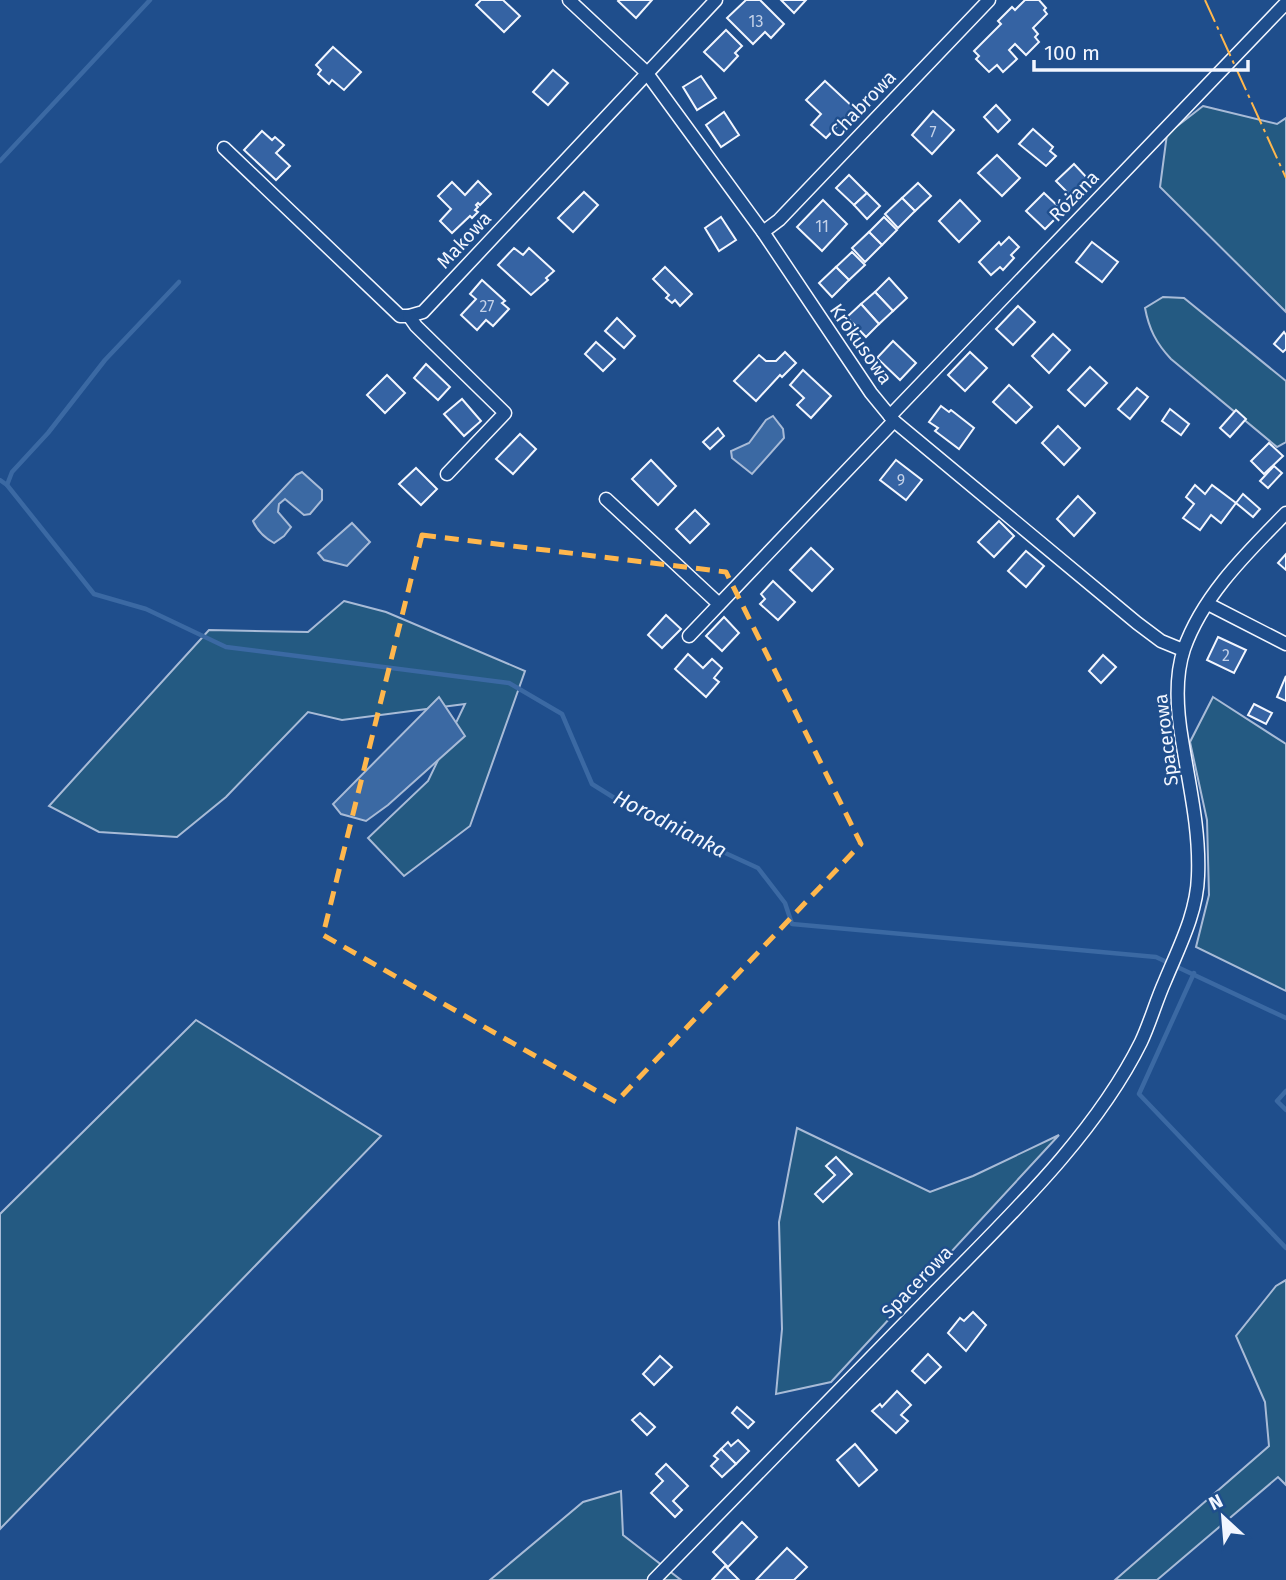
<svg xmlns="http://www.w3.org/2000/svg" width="1286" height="1580" font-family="'Fira Sans',sans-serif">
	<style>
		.green { fill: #245a82; stroke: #a8bbd7; stroke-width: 2 }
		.water { fill: #3b69a3; stroke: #a8bbd7; stroke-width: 2 }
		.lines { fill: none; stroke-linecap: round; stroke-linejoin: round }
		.stream { stroke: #3b69a3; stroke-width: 4.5 }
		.building { fill: #3563a3; stroke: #f2f6ff; stroke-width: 2 }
		.street-casing { stroke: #f2f6ff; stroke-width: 15 }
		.street { stroke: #1f4e8c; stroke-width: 12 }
		.power { stroke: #ffb74d; stroke-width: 2; stroke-dasharray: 24 5 3.5 5; stroke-linecap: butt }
		.marked { fill: none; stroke: #ffb74d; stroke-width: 5; stroke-dasharray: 14 9; stroke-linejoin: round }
		.labels { text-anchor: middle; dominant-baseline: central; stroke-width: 5; stroke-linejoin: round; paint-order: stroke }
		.number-label { font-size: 16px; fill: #c3d1e8 }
		.street-label { font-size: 19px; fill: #f2f6ff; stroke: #1f4e8c }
		.water-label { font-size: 21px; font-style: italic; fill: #f2f6ff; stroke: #1f4e8c }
	</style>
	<rect width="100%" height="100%" fill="#1f4e8c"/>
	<g class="green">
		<polygon points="1203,106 1277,124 1286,118 1286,312 1160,187 1167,134"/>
		<path d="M1163,297L1184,298L1286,381V442L1277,447L1171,359C1156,343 1149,329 1145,308Z"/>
		<polygon points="344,601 386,612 525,671 470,826 404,876 368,838 428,781 465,704 342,720 308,712 226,797 177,837 99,832 49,806 209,630 308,632"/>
		<polygon points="1213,697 1286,744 1286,991 1196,947 1209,895 1207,820 1190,742"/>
		<polygon points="196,1020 381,1136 0,1529 0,1214"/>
		<polygon points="797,1128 930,1192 973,1176 1059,1135 831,1382 776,1394 782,1329 779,1222"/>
		<polygon points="1286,1280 1286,1485 1278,1477 1157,1580 1115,1580 1269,1446 1265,1402 1236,1336 1276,1286"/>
		<polygon points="621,1491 623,1535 681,1580 490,1580 583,1502"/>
	</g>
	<g class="water">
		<polygon points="773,416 783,429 784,438 752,474 732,458 731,451 749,443 766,420"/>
		<path d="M302,472L322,490V500L310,514L304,515L285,499L279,504L278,512L291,527L284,536L274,543C265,538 257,530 253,521L296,475Z"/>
		<polygon points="352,523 370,542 347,566 324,560 318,553"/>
		<polygon points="439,697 465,736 388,805 366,821 341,814 333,804"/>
	</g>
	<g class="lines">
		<g class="stream">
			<polyline points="0,161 150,0"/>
			<polyline points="0,480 7,485 94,594 146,609 226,647 509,683 562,714 592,784 640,814 758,868 785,903 792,924 1156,957 1286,1018"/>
			<polyline points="7,485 12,472 48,433 105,360 179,282"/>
			<polyline points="1194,973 1139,1094 1286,1248"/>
			<polyline points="1286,1091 1277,1101 1286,1110"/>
		</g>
	</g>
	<g class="building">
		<polygon points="481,0 503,0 520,16 504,32 476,5"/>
		<polygon points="619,0 652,0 636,18 618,1"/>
		<polygon points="746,0 760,0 784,24 771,38 765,32 753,44 727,18"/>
		<polygon points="781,0 806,0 794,13"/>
		<polygon points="1025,0 1039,0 1046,8 1044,10 1047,14 1033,28 1038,34 1035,37 1039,42 1026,55 1015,44 1009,50 1017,59 1003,72 997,65 989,72 976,59 979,56 974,51 1001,24 998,21 1012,7 1015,10"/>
		<polygon points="726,30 742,46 735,53 738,56 724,71 704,52"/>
		<polygon points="333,47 361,72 344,90 332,80 329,84 318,74 321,70 316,65"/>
		<polygon points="553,70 568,83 548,105 533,92"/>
		<polygon points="701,76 716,98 697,110 683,87"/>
		<polygon points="825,81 854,108 826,138 811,125 821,114 806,100"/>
		<polygon points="996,105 1010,120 998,132 984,117"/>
		<polygon points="933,111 954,130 932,154 912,135"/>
		<polygon points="724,112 739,135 721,147 706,125"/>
		<polygon points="1033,129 1053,147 1050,151 1056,156 1046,166 1019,144"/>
		<polygon points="262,131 272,140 275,137 284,145 276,153 290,166 276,180 244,150"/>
		<polygon points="997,155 1020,178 1002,196 978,173"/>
		<polygon points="1074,164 1089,180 1072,197 1056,181"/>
		<polygon points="849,175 867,193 854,205 836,188"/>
		<polygon points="478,181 491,194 480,205 478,203 476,205 478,207 475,210 478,212 472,218 470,216 452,233 440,221 451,209 438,196 452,182 465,195"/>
		<polygon points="918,183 931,196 915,211 902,198"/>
		<polygon points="584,192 598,205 573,232 558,218"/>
		<polygon points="867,193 880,206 867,219 854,205"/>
		<polygon points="1044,193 1063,211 1045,229 1026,211"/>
		<polygon points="902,198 915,211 898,228 885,214"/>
		<polygon points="823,200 847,224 822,251 797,227"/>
		<polygon points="960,200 980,221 959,242 939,221"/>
		<polygon points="721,217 736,240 719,251 705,228"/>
		<polygon points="884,217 897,230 882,245 869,232"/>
		<polygon points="869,232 882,245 865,262 852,248"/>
		<polygon points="1009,237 1019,247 1011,255 1014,258 1003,270 1000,267 991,275 979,262 999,242 1001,245"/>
		<polygon points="1092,242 1118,262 1102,282 1076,262"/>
		<polygon points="514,248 523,255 529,248 554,271 546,278 548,280 531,295 498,265"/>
		<polygon points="852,252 865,265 849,280 836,267"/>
		<polygon points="665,267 692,294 680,306 675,300 672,303 666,298 669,295 653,279"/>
		<polygon points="836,267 849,280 832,297 819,283"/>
		<polygon points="889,278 907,298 893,311 875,292"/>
		<polygon points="482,280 505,301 502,303 509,309 493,326 486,320 477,330 461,315 476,299 470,294"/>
		<polygon points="875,292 893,311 879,324 861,304"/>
		<polygon points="861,304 879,324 866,337 847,317"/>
		<polygon points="1018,306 1035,322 1013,345 996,329"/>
		<polygon points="617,318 635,336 624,348 605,331"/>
		<polygon points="1284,332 1286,335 1286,349 1283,352 1274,344"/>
		<polygon points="1053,334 1070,350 1049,373 1032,356"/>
		<polygon points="893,341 916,363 900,380 877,358"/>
		<polygon points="596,342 615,359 603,371 585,354"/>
		<polygon points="785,352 796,363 782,377 780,375 756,401 734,381 759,355 766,361 776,361"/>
		<polygon points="970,352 987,368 965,391 948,375"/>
		<polygon points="426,364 450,387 438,400 414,378"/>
		<polygon points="1090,367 1107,383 1085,406 1068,390"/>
		<polygon points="803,370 831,396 811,418 797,405 804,398 790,385"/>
		<polygon points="387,375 405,393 385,413 367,395"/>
		<polygon points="1009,385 1032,407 1016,423 993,402"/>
		<polygon points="1137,388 1148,397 1130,419 1118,409"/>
		<polygon points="462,399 481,421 464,436 444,414"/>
		<polygon points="941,406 949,412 951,410 974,428 959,449 935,431 938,428 929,422"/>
		<polygon points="1170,409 1189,424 1181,435 1162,421"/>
		<polygon points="1236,410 1246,419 1230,437 1220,428"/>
		<polygon points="1058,426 1080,448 1064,465 1042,443"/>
		<polygon points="718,428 724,436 710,449 703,442"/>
		<polygon points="520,434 536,449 513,474 496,459"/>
		<polygon points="1269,443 1283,456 1264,474 1251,461"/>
		<polygon points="651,460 676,486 658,505 632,479"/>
		<polygon points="896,460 922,480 906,500 880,480"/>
		<polygon points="1274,466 1282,473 1268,488 1260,481"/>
		<polygon points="416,468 437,489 421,505 399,484"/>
		<polygon points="1195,485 1205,494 1212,485 1236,503 1221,523 1211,515 1200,530 1183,518 1194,504 1186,497"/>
		<polygon points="1243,494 1260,509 1253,517 1236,503"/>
		<polygon points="1078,496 1095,513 1074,536 1057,519"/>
		<polygon points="695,510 709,524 690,543 676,529"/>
		<polygon points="999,521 1014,536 994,557 978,542"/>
		<polygon points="811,548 833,569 812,591 790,570"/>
		<polygon points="1026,551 1044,566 1026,587 1008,571"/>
		<polygon points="1286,554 1286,570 1278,563"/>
		<polygon points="773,581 795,602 778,620 760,604 765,599 761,594"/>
		<polygon points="666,615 681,629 662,648 648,635"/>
		<polygon points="724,617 739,633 722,651 706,636"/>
		<polygon points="1218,637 1246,650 1234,673 1207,660"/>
		<polygon points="688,654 703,668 712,659 722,668 714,678 719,682 706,697 675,669"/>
		<polygon points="1103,655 1116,667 1101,683 1089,671"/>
		<polygon points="1286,676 1286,701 1277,697"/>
		<polygon points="1254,704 1272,713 1266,724 1248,715"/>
		<polygon points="836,1157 852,1174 823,1202 815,1194 835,1175 826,1166"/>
		<polygon points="973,1312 986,1325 966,1351 948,1333 960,1318 964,1321"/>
		<polygon points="928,1354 941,1367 925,1383 912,1371"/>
		<polygon points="660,1356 672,1367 654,1385 643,1374"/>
		<polygon points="897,1391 911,1405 901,1415 908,1421 896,1433 872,1411 880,1404 882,1407"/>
		<polygon points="737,1407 754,1422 748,1428 732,1413"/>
		<polygon points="640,1413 655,1427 647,1435 632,1420"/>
		<polygon points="738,1440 749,1451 736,1464 721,1449 728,1442 731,1446"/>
		<polygon points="855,1444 877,1470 859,1486 837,1460"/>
		<polygon points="721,1449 736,1464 722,1477 711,1466 718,1459 714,1456"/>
		<polygon points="666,1464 688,1486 673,1501 682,1510 675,1517 651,1493 663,1481 656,1474"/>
		<polygon points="742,1522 757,1537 728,1567 713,1552"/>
		<polygon points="787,1548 807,1567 794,1580 756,1580"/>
		<polygon points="725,1566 739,1580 712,1580"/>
	</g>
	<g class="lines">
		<g class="street-casing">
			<g id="street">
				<polyline points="569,0 646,72 763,232 871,393 894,421 1137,623 1161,641 1183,650"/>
				<polyline points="224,148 400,316 409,316 423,312 716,0"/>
				<polyline points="763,232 779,220 989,0"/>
				<polyline points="409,316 416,326 505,413 447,474"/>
				<polyline points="890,416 1286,3"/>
				<polyline points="606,499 719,604"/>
				<polyline points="1208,604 1286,644"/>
				<polyline points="689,636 894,421"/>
				<path d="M654,1580C747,1485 840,1389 933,1294C1006,1219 1094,1137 1141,1042C1150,1023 1156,1001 1165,981C1179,947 1197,913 1198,876C1200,829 1189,785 1182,740C1177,711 1175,676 1184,649C1203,595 1247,553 1286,513"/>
			</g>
		</g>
		<use href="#street" class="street"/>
		<polyline class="power" points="1205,0 1286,178"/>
	</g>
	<path class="marked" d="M422,535L726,572L861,844L616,1102L323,935Z"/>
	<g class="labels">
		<g class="number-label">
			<text x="756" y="21">13</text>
			<text x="933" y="132">7</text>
			<text x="822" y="226">11</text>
			<text x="487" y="306">27</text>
			<text x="901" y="480">9</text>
			<text x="1226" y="655">2</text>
		</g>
		<g class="street-label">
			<text transform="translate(863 104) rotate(-46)">Chabrowa</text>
			<text transform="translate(1074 196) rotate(-46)">Różana</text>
			<text transform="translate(464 240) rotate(-47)">Makowa</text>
			<text transform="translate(861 344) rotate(55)">Krokusowa</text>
			<text transform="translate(1166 740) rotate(-97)">Spacerowa</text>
			<text transform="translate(917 1282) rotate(-46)">Spacerowa</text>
		</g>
		<g class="water-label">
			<text transform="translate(670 824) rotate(27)">Horodnianka</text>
		</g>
	</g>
	<g transform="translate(1223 1517) rotate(334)" stroke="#1f4e8c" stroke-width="5" paint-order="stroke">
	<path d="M0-5L12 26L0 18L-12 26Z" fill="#f2f6ff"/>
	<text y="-10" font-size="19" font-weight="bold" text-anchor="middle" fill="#f2f6ff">N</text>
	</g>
	<path d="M1034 60v10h214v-10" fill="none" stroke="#f2f6ff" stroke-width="3.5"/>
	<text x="1044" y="60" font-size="21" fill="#f2f6ff" stroke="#1f4e8c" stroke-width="5" paint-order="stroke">100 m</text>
</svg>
